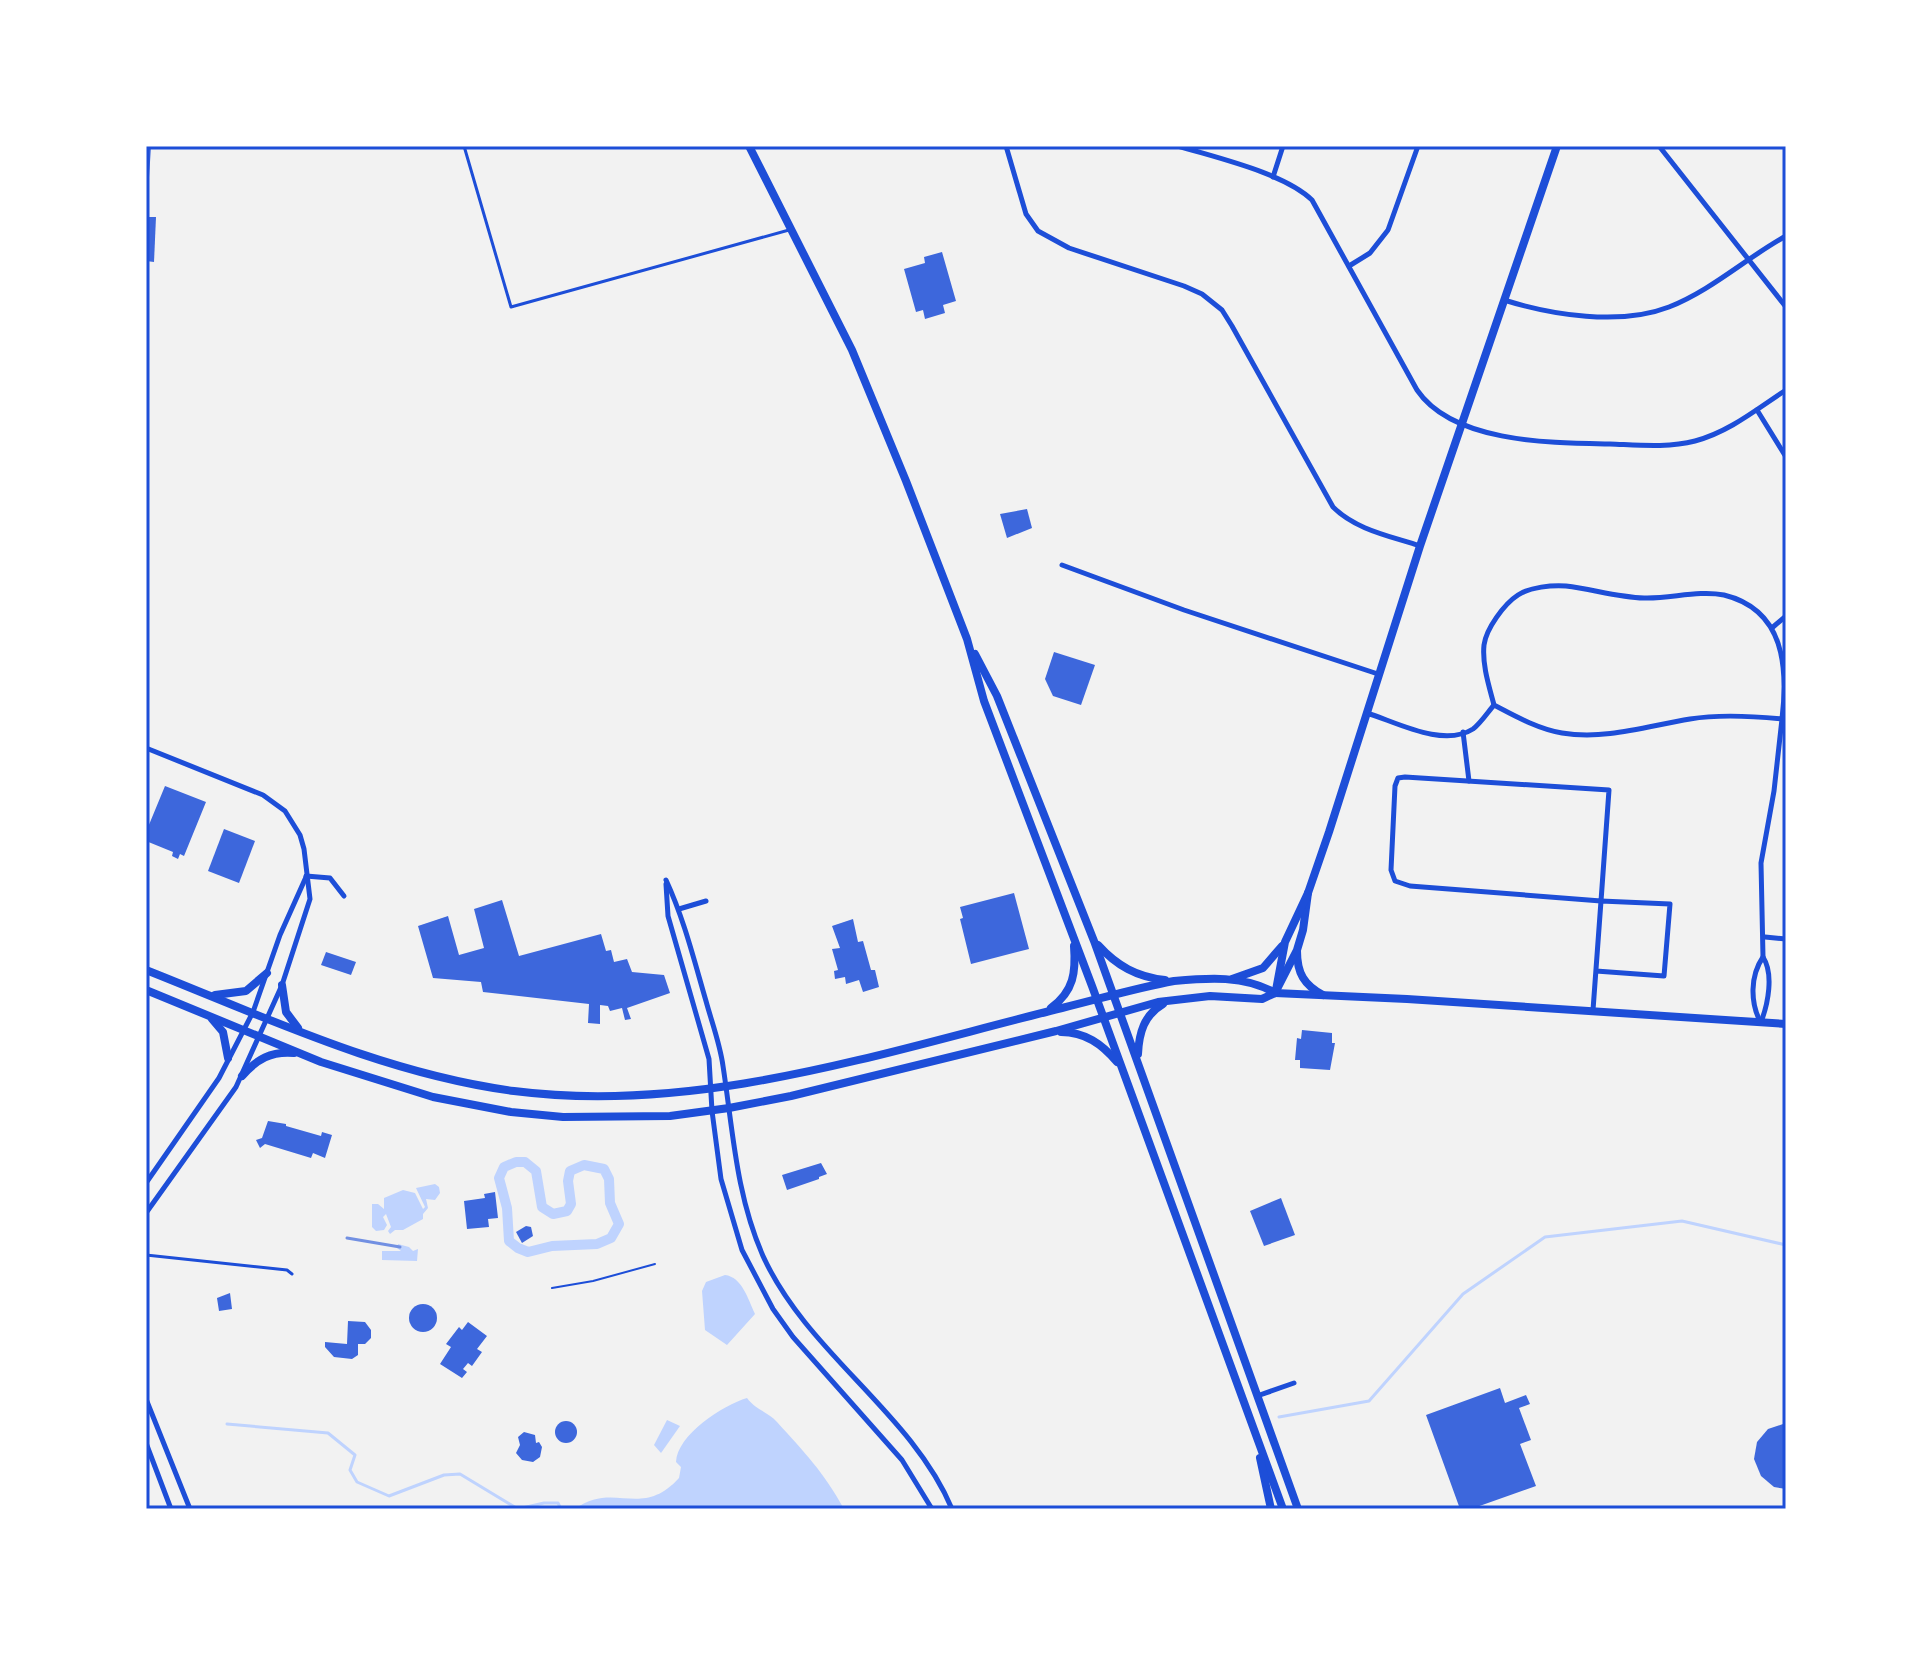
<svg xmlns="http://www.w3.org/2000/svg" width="1932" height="1655" font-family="'Roboto Condensed',sans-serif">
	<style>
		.water { fill: #bfd3fe }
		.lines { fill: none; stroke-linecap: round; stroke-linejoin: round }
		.stream { stroke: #bfd3fe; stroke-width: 3 }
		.canal { stroke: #bfd3fe; stroke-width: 10 }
		.building { fill: #3d67dc }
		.path { stroke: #1d4ed8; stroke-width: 2 }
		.service { stroke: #1d4ed8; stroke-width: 3 }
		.minor { stroke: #1d4ed8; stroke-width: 5 }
		.secondary { stroke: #1d4ed8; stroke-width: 8 }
		.primary { stroke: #1d4ed8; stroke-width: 8 }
		.rail { stroke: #7290e2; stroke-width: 3 }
		.neatline { fill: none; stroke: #1d4ed8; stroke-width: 3 }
	</style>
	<rect width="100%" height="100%" fill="#f2f2f2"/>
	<g class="water">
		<polygon points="435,1184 439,1187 440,1193 435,1200 426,1199 428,1208 423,1214 423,1219 403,1230 395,1230 390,1234 388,1231 391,1227 386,1214 383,1217 387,1225 384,1230 376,1231 372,1227 372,1204 378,1204 384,1209 384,1198 403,1190 415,1193 423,1209 425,1207 416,1188"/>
		<polygon points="398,1244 409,1247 413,1251 418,1249 417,1261 382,1260 382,1251 401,1251 397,1248"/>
		<path d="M725,1275C742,1277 748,1299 755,1314L727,1345L705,1330L702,1291L706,1282Z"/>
		<path d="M747,1398C756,1410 768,1412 777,1422C805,1453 823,1471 844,1509H575C614,1480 641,1520 679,1478L681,1467L676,1462C677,1435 723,1405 747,1398Z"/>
		<polygon points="667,1420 680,1426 661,1453 654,1445"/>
	</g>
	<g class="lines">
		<g class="stream">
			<polyline points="1279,1417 1369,1401 1463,1294 1545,1237 1682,1221 1786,1245"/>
			<polyline points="227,1424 328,1433 355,1455 350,1470 357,1482 389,1496 444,1475 460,1474 518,1509 544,1503 558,1503 561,1509"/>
		</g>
		<polygon class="canal" points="516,1162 525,1162 536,1171 542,1207 553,1214 567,1211 571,1204 568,1181 570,1171 584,1165 604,1169 609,1179 610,1203 619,1224 611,1238 597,1244 552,1246 528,1252 518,1248 509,1241 507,1208 499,1178 504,1167"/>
	</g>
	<g class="building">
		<polygon points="146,146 151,146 148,193 146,193"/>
		<polygon points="146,217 156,217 154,262 146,261"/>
		<polygon points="942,252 956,301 943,305 945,313 925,319 923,310 916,312 904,269 925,263 924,257"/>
		<polygon points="1027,509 1032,528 1007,538 1000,514"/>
		<polygon points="1054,652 1095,665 1081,705 1053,696 1045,679"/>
		<polygon points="165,786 206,802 184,856 180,854 178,859 172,856 173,852 146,841 146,832"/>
		<polygon points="224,829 255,841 239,883 208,871"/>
		<polygon points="1014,893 1029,949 971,964 960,919 963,918 960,907"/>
		<polygon points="502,900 519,956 601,934 606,951 611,950 614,962 627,959 632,972 664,975 670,993 627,1008 631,1019 625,1020 622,1008 610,1011 608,1006 600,1005 600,1024 588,1023 589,1004 483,992 481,982 433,978 418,926 448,916 459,955 484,948 474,909"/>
		<polygon points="853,919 858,942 863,941 871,970 875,970 879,987 863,992 859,980 846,984 845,977 835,979 834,971 838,970 832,949 840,948 832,926"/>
		<polygon points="326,952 356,962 351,975 321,965"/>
		<polygon points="1302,1030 1332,1033 1332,1043 1335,1043 1330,1070 1300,1068 1300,1060 1295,1060 1297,1038 1301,1039"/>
		<polygon points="268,1121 286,1124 286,1126 321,1136 322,1132 332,1135 325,1158 313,1153 311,1158 265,1144 260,1148 256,1140 262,1138"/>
		<polygon points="821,1163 827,1174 819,1177 819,1179 787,1190 782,1175"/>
		<polygon points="495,1192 498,1218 488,1219 489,1227 467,1229 464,1201 485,1198 484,1194"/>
		<polygon points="1281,1198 1295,1235 1264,1246 1250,1211"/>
		<polygon points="526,1226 531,1227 533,1236 522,1243 516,1232"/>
		<polygon points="230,1293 232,1309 219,1311 217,1298"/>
		<circle cx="423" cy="1318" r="14"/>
		<polygon points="348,1321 365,1322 371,1330 371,1338 365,1344 358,1344 358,1355 352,1359 334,1357 325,1347 325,1342 347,1344"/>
		<polygon points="468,1322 487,1336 477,1349 482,1352 472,1366 468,1363 463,1369 467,1372 462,1378 440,1364 451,1347 446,1344 459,1327 462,1330"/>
		<polygon points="1500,1388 1505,1403 1526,1395 1530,1404 1519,1408 1531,1440 1520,1444 1536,1486 1471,1509 1460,1509 1426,1415"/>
		<circle cx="566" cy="1432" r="11"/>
		<polygon points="1786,1423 1786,1489 1774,1487 1761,1476 1754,1459 1757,1442 1768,1429"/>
		<polygon points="524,1432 535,1435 536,1443 539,1442 542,1447 540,1457 533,1462 522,1460 516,1453 520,1445 518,1437"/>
	</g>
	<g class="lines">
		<polyline class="path" points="552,1288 593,1281 655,1264"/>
		<g class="service">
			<polyline points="464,146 511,307 789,230"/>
			<polyline points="146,1255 287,1270 292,1274"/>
		</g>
		<g class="minor">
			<path d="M1006,146L1026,214L1038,231L1069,248L1184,286L1202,294L1222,310L1232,326L1333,507C1356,530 1390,536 1420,546"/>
			<path d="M1178,146C1217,158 1284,173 1312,200L1417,390C1453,443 1551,443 1610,444C1638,445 1668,448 1695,441C1729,432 1757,409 1786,390"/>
			<polyline points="1659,146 1786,307"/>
			<polyline points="1273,177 1283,146"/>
			<polyline points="1349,266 1370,253 1388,230 1418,146"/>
			<path d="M1504,300C1552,315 1620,326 1669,307C1712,290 1746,258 1786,236"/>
			<polyline points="1757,410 1786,457"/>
			<polyline points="1062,565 1184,610 1378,674"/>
			<polyline points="1773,627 1786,616"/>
			<path d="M1367,713C1396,722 1443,748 1473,729C1480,724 1488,712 1494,705"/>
			<polyline points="1463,732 1469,781"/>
			<polyline points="146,748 263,795 285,811 300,835 304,849 310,899 282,985 236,1087 146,1213"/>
			<polygon points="1405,777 1609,790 1601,901 1410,886 1395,881 1391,870 1395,786 1398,778"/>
			<polyline points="306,876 330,878 344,896"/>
			<path d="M666,880C684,919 694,960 706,1001C712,1023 720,1044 723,1066C733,1131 736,1195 763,1256C807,1353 912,1413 952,1509"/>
			<polyline points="666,884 668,916 709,1059 712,1111 721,1179 742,1250 773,1309 793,1337 902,1460 932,1509"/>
			<polyline points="679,909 706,901"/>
			<polyline points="1765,937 1786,939"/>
			<polyline points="1593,1010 1601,901 1670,904 1664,976 1596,971"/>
			<path d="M1761,1022C1768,1004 1774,974 1763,957L1761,863L1774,791L1782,719C1788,668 1785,610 1724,595C1698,590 1670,599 1644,598C1617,597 1592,589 1566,586C1552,585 1530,587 1518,595C1504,604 1486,629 1484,645C1482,665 1489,686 1494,705C1515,716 1538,729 1562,733C1606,740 1647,726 1690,719C1720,714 1752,716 1782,719L1786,720"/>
			<path d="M1761,1023C1750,1003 1750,976 1763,957"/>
			<polyline points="146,1183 219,1078 253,1012 280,935 306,877"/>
			<polyline points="1257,1396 1294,1383"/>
			<polyline points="146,1399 190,1509"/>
			<polyline points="146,1443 171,1509"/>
		</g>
		<polyline class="secondary" points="1275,993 1407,999 1786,1024"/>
		<g class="primary">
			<polyline points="749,146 852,350 906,481 967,639 984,701 1092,986 1283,1509"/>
			<polyline points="975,654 997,696 1094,941 1298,1509"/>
			<path d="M1098,945C1117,966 1137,977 1165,980"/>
			<path d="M1297,951C1297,973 1304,985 1323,995"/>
			<path d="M146,970C265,1017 385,1074 514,1091C700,1115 883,1052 1062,1008C1099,999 1136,988 1174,981C1207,978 1245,975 1275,993"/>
			<polyline points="1232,979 1263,968 1282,946"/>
			<polyline points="282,985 286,1012 298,1028"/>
			<polyline points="146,990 321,1062 433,1097 511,1112 563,1117 670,1116 729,1108 791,1096 1056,1031 1158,1002 1210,996 1262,999 1275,993 1297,950 1303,930 1308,893"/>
			<polyline points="1276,990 1285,942 1308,893 1329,832 1420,546 1557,146"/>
			<polyline points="215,995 246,991 267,973"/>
			<path d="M1051,1008C1074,991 1076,972 1074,946"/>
			<polyline points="212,1019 223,1032 228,1058"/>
			<path d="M1061,1032C1085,1032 1102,1044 1117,1062"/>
			<path d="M1138,1054C1139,1033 1144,1015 1163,1004"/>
			<path d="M242,1076C257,1059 271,1051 294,1053"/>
			<polyline points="1260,1458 1271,1509"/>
		</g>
		<polyline class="rail" points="347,1238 400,1247"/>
	</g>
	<rect width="1932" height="1655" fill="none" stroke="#ffffff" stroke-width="296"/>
	<rect x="148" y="148" width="1636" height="1359" class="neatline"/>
</svg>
